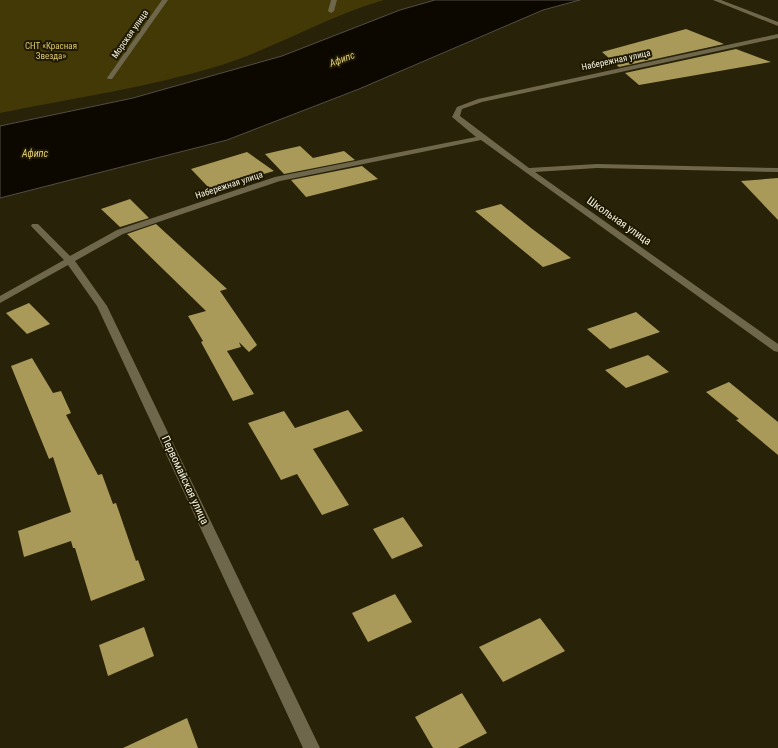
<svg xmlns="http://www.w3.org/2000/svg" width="778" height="748" font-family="'Roboto Condensed',sans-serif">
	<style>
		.green { fill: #433907 }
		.water { fill: #0c0800; stroke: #524e44 }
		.building { fill: #a99a5a }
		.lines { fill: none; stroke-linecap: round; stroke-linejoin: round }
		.minor { fill: #6e674b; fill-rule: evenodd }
		.labels { text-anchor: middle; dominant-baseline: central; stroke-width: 4; stroke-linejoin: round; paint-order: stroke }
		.far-street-label { font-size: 9px; fill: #f5f2e2; stroke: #1f1901 }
		.far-park-label { font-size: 9px; fill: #dec96c; stroke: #1f1901 }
		.far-water-label { font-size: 10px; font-style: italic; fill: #e7d275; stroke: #1f1901 }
		.street-label { font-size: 11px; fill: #f5f2e2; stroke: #1f1901 }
	</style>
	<rect width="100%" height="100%" fill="#282208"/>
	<path class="green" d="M0,0H384C328,16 277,47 222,65C150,87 74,98 0,113Z"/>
	<polygon class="water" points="435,0 580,0 543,10 359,89 227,140 0,198 0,126 133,98 218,74 282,56 400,10"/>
	<g class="building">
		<polygon points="686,29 724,44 619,67 602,52"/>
		<polygon points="736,49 771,62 639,85 625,73"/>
		<polygon points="300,146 313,158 344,151 355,160 284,174 265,154"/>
		<polygon points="247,152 274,171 210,189 191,169"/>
		<polygon points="362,166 378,179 306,197 291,180"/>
		<polygon points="778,178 778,220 741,181"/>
		<polygon points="130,199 149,218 120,227 101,209"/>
		<polygon points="501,204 531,228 571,258 543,267 475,211"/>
		<polygon points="156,224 227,289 220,291 257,345 249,352 239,342 241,347 227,351 254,394 233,401 201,342 203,341 188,316 206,311 127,234"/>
		<polygon points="29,303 50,324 27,334 6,313"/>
		<polygon points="636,312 660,332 610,349 587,329"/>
		<polygon points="648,355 669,372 626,388 605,370"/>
		<polygon points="32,358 53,393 61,391 71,413 66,415 98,475 102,474 113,504 116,503 136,561 138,560 145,580 91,601 75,548 73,548 71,541 24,557 18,531 71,512 53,457 49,459 11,366"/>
		<polygon points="729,382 778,422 778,455 736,420 739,419 706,392"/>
		<polygon points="348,410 363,431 313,449 349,505 322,515 297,474 281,480 248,423 284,411 295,428"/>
		<polygon points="403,517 423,546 392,559 373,529"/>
		<polygon points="395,594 412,622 368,642 352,613"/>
		<polygon points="540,618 565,651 503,682 479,647"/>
		<polygon points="144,627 154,656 108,676 99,645"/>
		<polygon points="462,693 487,733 458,748 433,748 415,717"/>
		<polygon points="187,718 198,748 123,748"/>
	</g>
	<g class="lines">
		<g class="minor">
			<polygon points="162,0 168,0 112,79 108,79 107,78"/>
			<polygon points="331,0 337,0 334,11 331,13 328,11"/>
			<polygon points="713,0 721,0 778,22 778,26"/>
			<polygon points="778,34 778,38 482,102 462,109 460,116 529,168 597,164 778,168 778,172 597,168 535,172 778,344 778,352 774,351 481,140 280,181 123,234 75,261 107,306 320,748 303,748 97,306 68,265 0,303 0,296 64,260 31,226 32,224 38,224 70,256 117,230 275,177 476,137 452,117 457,107 478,99"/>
		</g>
	</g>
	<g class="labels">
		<g class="far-street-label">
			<text transform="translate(130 34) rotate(-55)">Морская улица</text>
			<text transform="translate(616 60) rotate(-12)">Набережная улица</text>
			<text transform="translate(229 185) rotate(-18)">Набережная улица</text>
		</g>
		<g class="far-park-label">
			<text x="51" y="46">СНТ «Красная<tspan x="51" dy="10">Звезда»</tspan></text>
		</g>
		<g class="far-water-label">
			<text transform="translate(342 59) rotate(-21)">Афипс</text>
			<text x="35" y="153">Афипс</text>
		</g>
		<g class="street-label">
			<text transform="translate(619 221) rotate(35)">Школьная улица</text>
			<text transform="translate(185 480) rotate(65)">Первомайская улица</text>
		</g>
	</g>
</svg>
